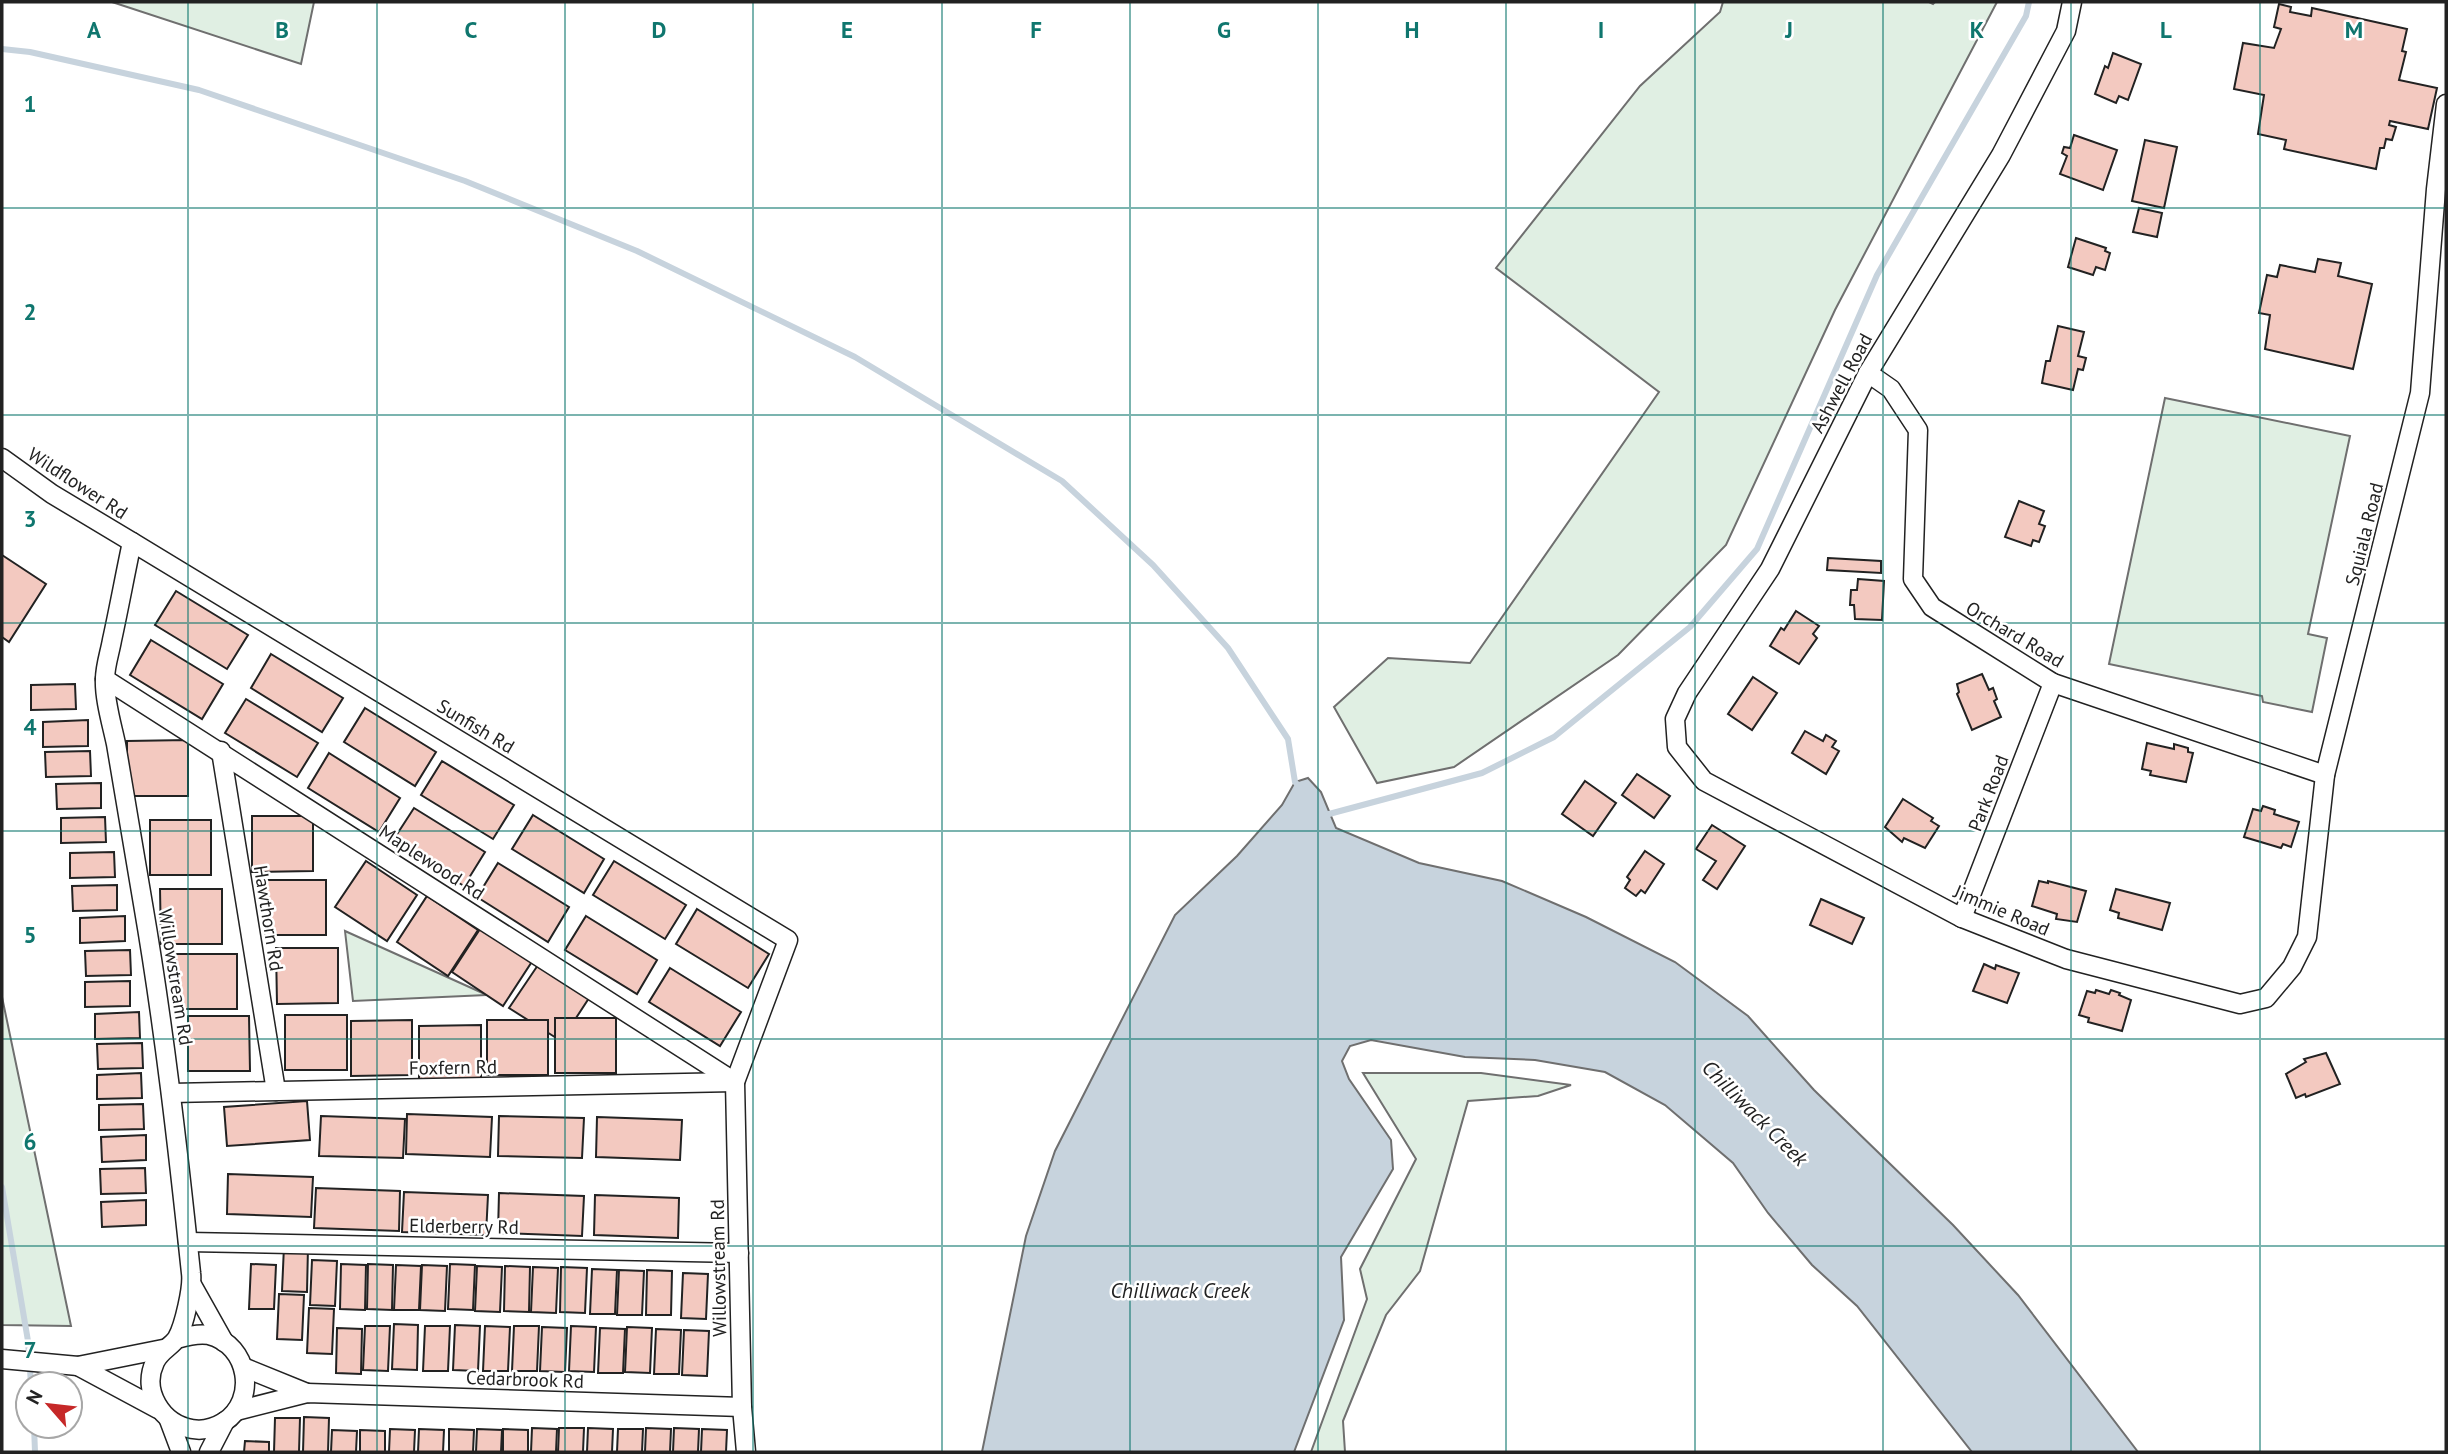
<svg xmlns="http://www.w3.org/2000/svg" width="2448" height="1454" font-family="'PT Sans',sans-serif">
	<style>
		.green { fill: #e0efe3; stroke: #6f6f6f; stroke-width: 2 }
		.water { fill: #c7d3dd; stroke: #6f6f6f; stroke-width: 2 }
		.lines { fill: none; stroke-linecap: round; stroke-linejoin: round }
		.stream { stroke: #c7d3dd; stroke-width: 6 }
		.building { fill: #f3c9c0; stroke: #222; stroke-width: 2 }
		.minor-casing { stroke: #222; stroke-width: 21 }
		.minor { stroke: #fff; stroke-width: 18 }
		.grid { fill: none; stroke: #0f766e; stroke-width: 2; stroke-opacity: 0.55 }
		.labels { text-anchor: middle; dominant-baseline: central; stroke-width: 5; stroke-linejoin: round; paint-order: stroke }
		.street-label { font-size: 19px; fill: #222; stroke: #fff }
		.water-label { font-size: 21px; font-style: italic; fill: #222; stroke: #fff }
		.grid-label { font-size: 23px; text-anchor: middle; font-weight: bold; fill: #0f766e; stroke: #fff; stroke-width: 5; stroke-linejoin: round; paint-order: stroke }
	</style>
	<rect width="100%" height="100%" fill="#fff"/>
	<g class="green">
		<polygon points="112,2 314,2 301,64"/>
		<polygon points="1723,2 1929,2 1933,4 1935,2 1997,2 1835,310 1726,545 1618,655 1454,767 1377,783 1334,707 1388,658 1470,663 1659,392 1496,268 1640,86 1720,12"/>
		<polygon points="2165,398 2350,436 2308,634 2327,638 2312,712 2263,702 2262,696 2109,664"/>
		<polygon points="345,931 487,995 353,1001"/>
		<polygon points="2,997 71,1326 2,1325"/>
		<polygon points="1363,1073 1481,1073 1571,1085 1538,1096 1468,1101 1420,1271 1386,1315 1343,1421 1345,1452 1311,1452 1367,1299 1360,1269 1416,1159"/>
	</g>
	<polygon class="water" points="1308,778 1321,792 1336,828 1419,863 1502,881 1586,917 1675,962 1748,1016 1814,1090 1953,1225 2018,1295 2138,1452 1972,1452 1857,1306 1812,1265 1768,1213 1733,1163 1665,1105 1605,1072 1535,1060 1465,1057 1371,1040 1350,1046 1342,1061 1349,1079 1391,1140 1393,1169 1341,1257 1344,1320 1294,1452 982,1452 1026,1236 1055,1151 1175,915 1237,856 1282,805 1295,782"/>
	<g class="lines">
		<g class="stream">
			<polyline points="2,49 30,52 199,90 465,181 637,251 855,357 1062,481 1153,565 1228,648 1288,739 1295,782 1299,786"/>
			<polyline points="1323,819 1329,814 1482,773 1554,737 1690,627 1757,549 1877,275 2026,16 2029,2"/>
			<polyline points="2,1187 28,1341 31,1384"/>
			<polyline points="34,1426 35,1452"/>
		</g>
	</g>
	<g class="building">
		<polygon points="2279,4 2291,7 2290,12 2311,16 2312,8 2407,29 2402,51 2406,52 2399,80 2437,88 2428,129 2390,121 2389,125 2396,127 2392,140 2386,139 2384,148 2380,148 2376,169 2284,149 2286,140 2258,134 2264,95 2234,89 2243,43 2274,48 2281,29 2274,27"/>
		<polygon points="2113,53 2141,64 2128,100 2119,96 2116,103 2095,94 2105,66 2108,68"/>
		<polygon points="2074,135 2117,150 2103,190 2060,174 2067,156 2062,153 2064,147 2070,148"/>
		<polygon points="2145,140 2177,147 2164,208 2132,201"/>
		<polygon points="2139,208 2162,213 2157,237 2133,232"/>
		<polygon points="2076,238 2106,248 2105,251 2110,253 2105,270 2096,267 2093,275 2068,267"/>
		<polygon points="2318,259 2341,263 2338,276 2372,284 2353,369 2265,349 2270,315 2259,313 2267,275 2277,277 2280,265 2315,272"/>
		<polygon points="2058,326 2084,332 2078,356 2086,358 2083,370 2078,369 2073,390 2042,383 2046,361 2050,361"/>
		<polygon points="2019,501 2044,511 2039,524 2045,526 2039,542 2033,540 2031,546 2005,537"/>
		<polygon points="2,555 46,584 9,642 2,637"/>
		<polygon points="1828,558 1881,561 1881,573 1827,570"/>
		<polygon points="1858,579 1884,581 1882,620 1855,619 1854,605 1850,605 1851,590 1857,590"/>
		<polygon points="176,591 248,635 227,669 155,625"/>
		<polygon points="1796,611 1819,626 1813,634 1817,638 1799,664 1770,646 1781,628 1784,630"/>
		<polygon points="151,640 223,684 202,719 130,675"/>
		<polygon points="271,654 343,698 322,732 251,688"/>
		<polygon points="1982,674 1989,690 1993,688 1997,699 1994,701 2001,717 1972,730 1957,694 1959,692 1957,684"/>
		<polygon points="1753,677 1777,693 1752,730 1728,714"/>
		<polygon points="75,684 76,709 31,710 31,685"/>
		<polygon points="246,699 318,743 297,777 225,733"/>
		<polygon points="365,708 436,752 415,786 344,742"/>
		<polygon points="88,720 88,746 43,747 43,722"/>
		<polygon points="1805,731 1823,741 1826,735 1836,741 1832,747 1839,751 1826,774 1792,753"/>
		<polygon points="188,740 188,796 127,796 127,741"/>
		<polygon points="2147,743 2174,749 2174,744 2188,748 2188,752 2193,753 2186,782 2150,775 2151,771 2142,769"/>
		<polygon points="90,751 91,776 46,777 45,752"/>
		<polygon points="329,753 400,798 379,832 308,788"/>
		<polygon points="442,761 514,805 493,839 421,795"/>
		<polygon points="1637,774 1670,796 1654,818 1622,795"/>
		<polygon points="1585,781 1616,803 1593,836 1562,814"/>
		<polygon points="101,783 101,808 57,809 56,784"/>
		<polygon points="1903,799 1933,818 1931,821 1939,826 1925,848 1904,838 1902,842 1885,827"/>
		<polygon points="2263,806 2275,810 2274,814 2299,822 2291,847 2283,844 2281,848 2244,837 2253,809 2261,811"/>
		<polygon points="414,808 485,852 464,886 392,842"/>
		<polygon points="533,815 604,859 584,893 512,849"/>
		<polygon points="252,816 313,816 313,871 252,872"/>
		<polygon points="105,817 106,842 61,843 61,818"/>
		<rect x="150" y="820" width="61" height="55"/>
		<polygon points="1712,825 1745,846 1717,889 1703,880 1716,861 1696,849"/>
		<polygon points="1645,851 1664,864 1645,893 1641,890 1636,896 1625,888 1630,880 1627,877"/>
		<polygon points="114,852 115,877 70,878 70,853"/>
		<polygon points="366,861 417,895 387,941 335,907"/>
		<polygon points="614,861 686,905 665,939 593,895"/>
		<polygon points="498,863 569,907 548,942 477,897"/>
		<rect x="265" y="880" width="61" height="55"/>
		<polygon points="2039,881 2048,883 2048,881 2086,891 2077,922 2056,919 2057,914 2032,906"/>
		<polygon points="117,885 117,910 73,911 72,886"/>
		<polygon points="160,889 222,889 222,944 161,944"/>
		<polygon points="2116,889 2170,903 2162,930 2118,918 2119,913 2110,910"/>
		<polygon points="427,896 478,930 448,976 397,942"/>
		<polygon points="1821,899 1864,918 1852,944 1810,925"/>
		<polygon points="697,909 769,954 748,988 676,944"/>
		<polygon points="125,916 125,941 80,943 80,918"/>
		<polygon points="586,916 657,960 637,994 565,950"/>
		<polygon points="482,926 533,960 503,1006 452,972"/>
		<polygon points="276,948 338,948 338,1003 277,1004"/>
		<polygon points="130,950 131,975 86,976 85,951"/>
		<rect x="176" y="954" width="61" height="55"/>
		<polygon points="540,962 591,995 561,1041 509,1008"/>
		<polygon points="1984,964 1995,969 1996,965 2019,973 2007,1003 1973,991"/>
		<polygon points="670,968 741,1012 720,1046 649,1002"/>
		<polygon points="130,981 130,1006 85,1007 85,982"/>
		<polygon points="2096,990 2109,994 2111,990 2120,993 2119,995 2131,1000 2122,1031 2088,1022 2089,1018 2079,1015 2087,991 2095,993"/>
		<polygon points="139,1012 140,1038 95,1039 95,1014"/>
		<rect x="285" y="1015" width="62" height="55"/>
		<polygon points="188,1016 249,1016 250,1071 188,1071"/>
		<rect x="555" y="1018" width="61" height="55"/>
		<polygon points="412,1020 412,1075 351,1076 351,1021"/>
		<rect x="487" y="1020" width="61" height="55"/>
		<polygon points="481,1025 481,1080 419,1081 419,1026"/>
		<polygon points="142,1043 143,1068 98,1069 97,1044"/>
		<polygon points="2326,1053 2340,1084 2306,1097 2305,1094 2296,1098 2286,1074 2306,1062 2304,1059"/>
		<polygon points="141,1073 142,1098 97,1099 97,1075"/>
		<polygon points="307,1101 310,1140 227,1146 224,1107"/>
		<polygon points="143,1104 144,1129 99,1130 99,1105"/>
		<polygon points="407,1114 492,1117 490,1157 406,1154"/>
		<polygon points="321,1116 405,1119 403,1158 319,1156"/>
		<polygon points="499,1116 584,1118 582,1158 498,1156"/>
		<polygon points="597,1117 682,1120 680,1160 596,1157"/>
		<polygon points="146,1135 146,1160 102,1162 101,1137"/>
		<polygon points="145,1168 146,1193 101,1194 100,1169"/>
		<polygon points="228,1174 313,1177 311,1217 227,1214"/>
		<polygon points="316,1188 400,1191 399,1231 314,1228"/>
		<polygon points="404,1192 488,1195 486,1235 402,1232"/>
		<polygon points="499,1193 584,1196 582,1236 498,1233"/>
		<polygon points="595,1195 679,1198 678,1238 594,1235"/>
		<polygon points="146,1200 146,1225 102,1227 101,1202"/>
		<polygon points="284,1246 308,1247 307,1292 282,1291"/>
		<polygon points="312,1260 337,1261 335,1306 310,1305"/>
		<polygon points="251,1264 276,1265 274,1309 249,1309"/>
		<polygon points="341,1264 366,1265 365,1310 340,1309"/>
		<polygon points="368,1264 393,1265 392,1310 367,1309"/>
		<polygon points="450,1264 475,1265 473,1310 448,1309"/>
		<polygon points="396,1265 421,1266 419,1310 394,1310"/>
		<polygon points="422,1265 447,1266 445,1311 420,1310"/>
		<polygon points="477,1266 502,1267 500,1312 475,1311"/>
		<polygon points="505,1266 530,1267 529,1312 504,1311"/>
		<polygon points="533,1267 558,1268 556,1313 531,1312"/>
		<polygon points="561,1267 587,1268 585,1313 560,1312"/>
		<polygon points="592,1269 617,1270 615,1314 590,1314"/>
		<polygon points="619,1270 644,1271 642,1315 617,1315"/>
		<polygon points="647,1270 672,1271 671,1315 646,1315"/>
		<polygon points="683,1273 708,1274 706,1319 681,1318"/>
		<polygon points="279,1294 304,1295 302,1340 277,1339"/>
		<polygon points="309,1308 334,1309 332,1354 307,1353"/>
		<polygon points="394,1324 418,1325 417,1370 392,1369"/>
		<polygon points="455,1325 480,1326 478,1371 453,1370"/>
		<polygon points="365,1326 390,1326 388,1371 363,1370"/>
		<polygon points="425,1326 450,1326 448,1371 423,1371"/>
		<polygon points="485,1326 510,1327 508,1371 483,1371"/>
		<polygon points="514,1326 539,1326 537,1371 512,1371"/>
		<polygon points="571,1326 596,1327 594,1372 569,1371"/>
		<polygon points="542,1327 567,1328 565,1372 540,1371"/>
		<polygon points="627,1327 652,1328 650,1373 625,1372"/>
		<polygon points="337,1328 362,1329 361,1374 336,1373"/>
		<polygon points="600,1328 625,1329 623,1373 598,1373"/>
		<polygon points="656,1329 681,1330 679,1374 654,1374"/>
		<polygon points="684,1330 709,1331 707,1376 682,1375"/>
		<polygon points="304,1417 329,1418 328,1452 303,1452"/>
		<polygon points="275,1418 300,1418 299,1452 274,1452"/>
		<polygon points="532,1428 557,1429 556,1452 531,1452"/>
		<polygon points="559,1428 584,1428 583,1452 558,1452"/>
		<polygon points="588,1428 613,1429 612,1452 587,1452"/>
		<polygon points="646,1428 671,1429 670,1452 645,1452"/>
		<polygon points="674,1428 699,1429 698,1452 673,1452"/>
		<polygon points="390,1429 415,1430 414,1452 389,1452"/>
		<polygon points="419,1429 444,1430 443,1452 418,1452"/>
		<polygon points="449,1429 474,1430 473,1452 449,1452"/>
		<polygon points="477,1429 502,1430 501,1452 476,1452"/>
		<polygon points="503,1429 528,1430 528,1452 503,1452"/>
		<polygon points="618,1429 643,1429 642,1452 617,1452"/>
		<polygon points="702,1429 727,1430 726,1452 701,1452"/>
		<polygon points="332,1430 357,1431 356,1452 331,1452"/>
		<polygon points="360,1430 385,1431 385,1452 360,1452"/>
		<polygon points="245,1441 269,1442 269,1452 244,1452"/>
	</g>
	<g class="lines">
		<g class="minor-casing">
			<g id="minor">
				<polyline points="2072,2 2066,31 2001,155 1868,373 1770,569 1687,693 1675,719 1677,747 1704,781 1962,918 2066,959 2240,1004 2266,998 2292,967 2307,937 2325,775 2420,393 2436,189 2446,104"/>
				<polyline points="1868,373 1891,389 1918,430 1913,579 1932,607 2053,683 2325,775"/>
				<polyline points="2,458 52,494 132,542"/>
				<polyline points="105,679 735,1082"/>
				<polyline points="221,751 276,1091"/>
				<polyline points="1962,918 2053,683"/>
				<polyline points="171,1093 735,1082"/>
				<polyline points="188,1242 739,1253"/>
				<polyline points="192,1285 224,1342"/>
				<path d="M177,1339C187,1336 198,1333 209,1335C249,1345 258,1400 224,1422C214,1428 203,1431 192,1429C162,1424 141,1391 155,1362C160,1351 172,1346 177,1338C184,1326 193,1287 191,1273C178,1150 164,1026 143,904C134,851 125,797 116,744C112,725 104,698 105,679C105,666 110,652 112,640C119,608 125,575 132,542L788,940L735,1082L742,1407L746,1452"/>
				<polyline points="2,1359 78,1366 163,1349"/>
				<polyline points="78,1366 158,1409"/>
				<polyline points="243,1367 307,1393"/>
				<polyline points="236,1411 307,1393 742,1407"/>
				<polyline points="169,1420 181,1452"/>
				<polyline points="209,1452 225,1421"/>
			</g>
		</g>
		<use href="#minor" class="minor"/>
	</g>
	<path class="grid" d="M188,2V1452M377,2V1452M565,2V1452M753,2V1452M942,2V1452M1130,2V1452M1318,2V1452M1506,2V1452M1695,2V1452M1883,2V1452M2071,2V1452M2260,2V1452M2,208H2446M2,415H2446M2,623H2446M2,831H2446M2,1039H2446M2,1246H2446"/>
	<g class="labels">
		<g class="street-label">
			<text transform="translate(1841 383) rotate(-62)">Ashwell Road</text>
			<text transform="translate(78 483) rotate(33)">Wildflower Rd</text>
			<text transform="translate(2364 534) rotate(-76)">Squiala Road</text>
			<text transform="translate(2015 634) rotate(31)">Orchard Road</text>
			<text transform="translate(476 726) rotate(31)">Sunfish Rd</text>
			<text transform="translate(1988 793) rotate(-69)">Park Road</text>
			<text transform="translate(432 862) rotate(33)">Maplewood Rd</text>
			<text transform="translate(2002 910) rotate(23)">Jimmie Road</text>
			<text transform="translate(269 918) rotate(81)">Hawthorn Rd</text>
			<text transform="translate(176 977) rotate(81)">Willowstream Rd</text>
			<text transform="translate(453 1067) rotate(-1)">Foxfern Rd</text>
			<text transform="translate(464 1226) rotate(1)">Elderberry Rd</text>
			<text transform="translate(718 1268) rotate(-91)">Willowstream Rd</text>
			<text transform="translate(525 1379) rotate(2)">Cedarbrook Rd</text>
		</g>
		<g class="water-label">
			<text transform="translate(1755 1113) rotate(45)">Chilliwack Creek</text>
			<text x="1180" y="1290">Chilliwack Creek</text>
		</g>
	</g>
	<g class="grid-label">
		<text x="94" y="38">A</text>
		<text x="282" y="38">B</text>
		<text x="471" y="38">C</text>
		<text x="659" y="38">D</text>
		<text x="847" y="38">E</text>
		<text x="1036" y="38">F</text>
		<text x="1224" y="38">G</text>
		<text x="1412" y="38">H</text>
		<text x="1601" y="38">I</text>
		<text x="1789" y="38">J</text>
		<text x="1977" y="38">K</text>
		<text x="2166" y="38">L</text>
		<text x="2354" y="38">M</text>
		<text x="30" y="112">1</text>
		<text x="30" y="320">2</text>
		<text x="30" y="527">3</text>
		<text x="30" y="735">4</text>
		<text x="30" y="943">5</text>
		<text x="30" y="1150">6</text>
		<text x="30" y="1358">7</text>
	</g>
	<rect width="2448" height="1454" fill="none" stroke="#222222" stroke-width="7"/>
	<g transform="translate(49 1405) rotate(298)"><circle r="33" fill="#ffffff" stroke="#a7a7a7" stroke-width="2"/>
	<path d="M0-5L12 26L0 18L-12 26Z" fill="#c62828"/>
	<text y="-10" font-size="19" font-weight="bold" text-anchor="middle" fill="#222222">N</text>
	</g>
</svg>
